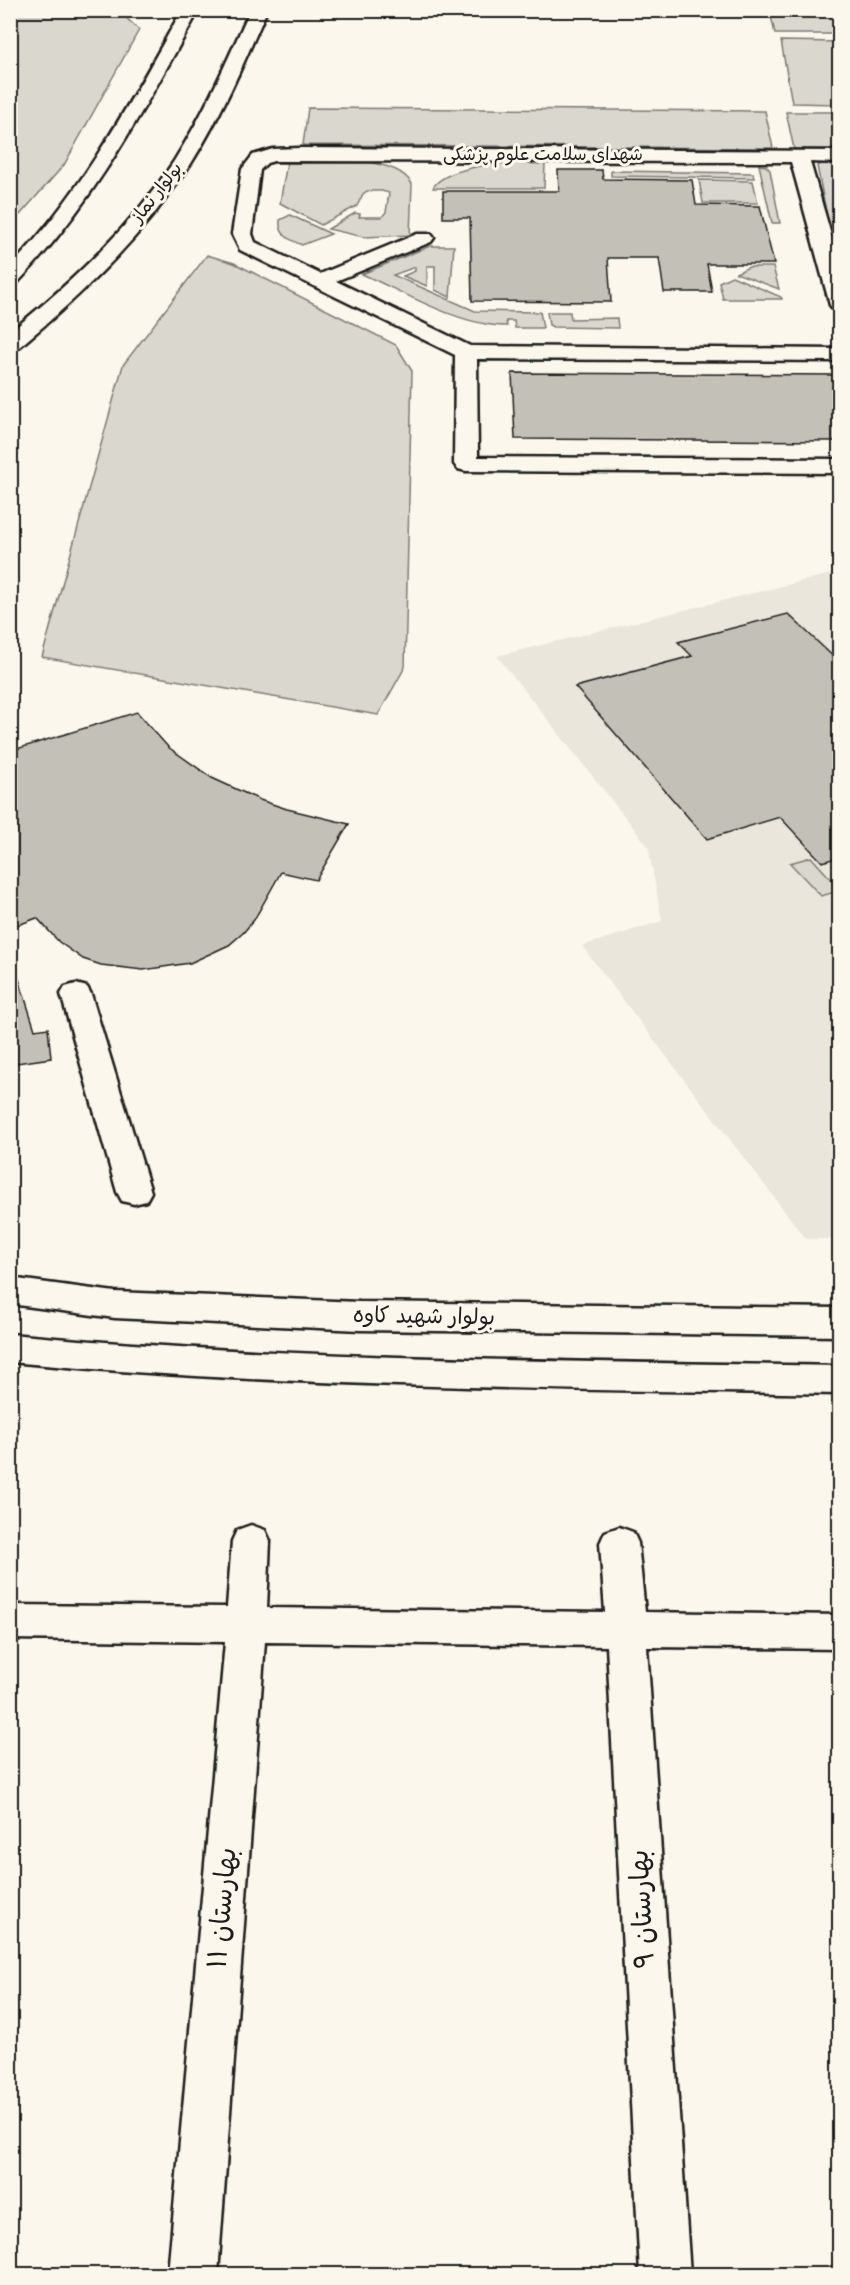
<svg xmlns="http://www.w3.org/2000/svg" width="850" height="2285" font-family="Mynerve,'Playpen Sans Arabic',sans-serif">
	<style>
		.built { fill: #eae6dc }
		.green { fill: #dad7ce; stroke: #7b7a75; stroke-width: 1.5 }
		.building { fill: #c3c0b8; stroke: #1c1c1c; stroke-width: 1.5 }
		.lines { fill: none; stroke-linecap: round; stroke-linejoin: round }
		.minor-casing { stroke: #1c1c1c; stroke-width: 5 }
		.major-casing { stroke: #1c1c1c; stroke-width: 5 }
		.minor { fill: #fbf7ec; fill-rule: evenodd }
		.major { fill: #fbf7ec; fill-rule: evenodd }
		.labels { text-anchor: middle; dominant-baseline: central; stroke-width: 6; stroke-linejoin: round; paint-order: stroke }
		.far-street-label { font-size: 18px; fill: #1c1c1c; stroke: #fbf7ec }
		.street-label { font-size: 22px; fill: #1c1c1c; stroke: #fbf7ec }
		.near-street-label { font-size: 27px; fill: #1c1c1c; stroke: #fbf7ec }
	</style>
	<rect width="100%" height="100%" fill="#fbf7ec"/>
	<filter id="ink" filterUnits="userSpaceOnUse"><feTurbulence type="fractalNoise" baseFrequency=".0167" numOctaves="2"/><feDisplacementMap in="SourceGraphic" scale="12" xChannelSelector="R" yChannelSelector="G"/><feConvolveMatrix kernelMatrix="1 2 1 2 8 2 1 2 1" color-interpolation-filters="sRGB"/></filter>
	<g filter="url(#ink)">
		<polygon class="built" points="839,572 839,1239 806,1239 582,946 662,921 648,846 497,656"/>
		<g class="green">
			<polygon points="11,10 119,11 139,30 64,165 11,225"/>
			<polygon points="770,11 839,11 839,34 775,34"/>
			<polygon points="781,41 839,42 839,104 792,103"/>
			<polygon points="308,108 765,111 773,148 303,145"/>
			<polygon points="786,112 839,112 839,149 794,149"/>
			<path d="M287,162C319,161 394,153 412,184L410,235L364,237L328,229L355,213L360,214L359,217H382L386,212L389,193L382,191H367L363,194L357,206L321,225L280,203Z"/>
			<path d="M504,163L545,164L544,188H433C441,171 487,164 504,163Z"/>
			<polygon points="825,163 839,163 839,232 830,232 817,166"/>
			<polygon points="759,165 766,166 770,170 780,223 772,223"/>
			<polygon points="611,171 753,173 754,178 611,176"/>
			<polygon points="699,180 753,181 758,203 703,203"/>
			<path d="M290,215L331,234L302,245C290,240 278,235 280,220Z"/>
			<path d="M430,246H454L450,297L435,290V266H427V286L403,276L415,271V267L393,275L475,311L540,312L543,328H515L514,321H506L507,326C462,327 403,292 362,274Z"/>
			<polygon points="207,255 234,263 396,345 412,371 405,667 378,715 42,657 123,365"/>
			<polygon points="749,267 773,267 779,289 736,273"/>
			<polygon points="732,276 781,297 782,299 723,299 719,282"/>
			<polygon points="547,312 570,312 571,319 617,318 618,328 553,327 549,325"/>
			<polygon points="811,857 839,888 839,891 821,896 790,863"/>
		</g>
		<g class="building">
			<polygon points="558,170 602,170 603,179 692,180 696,205 760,206 774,264 707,264 712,292 664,292 659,258 608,258 611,302 472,301 470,218 443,218 443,191 559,191"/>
			<polygon points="512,373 840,375 840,441 515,439"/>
			<polygon points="788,614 840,663 840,857 822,862 780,817 707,839 575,687 692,656 678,642"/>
			<polygon points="137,712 168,747 212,778 260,800 287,809 349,824 316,880 281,872 254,920 243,933 229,945 190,963 143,970 101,965 83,959 59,942 37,918 10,928 10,751"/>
			<polygon points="17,973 35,1030 48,1028 51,1058 10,1064 10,974"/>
		</g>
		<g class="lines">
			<g class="minor-casing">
				<g id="minor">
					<polygon points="299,148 840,151 840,163 810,162 840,266 840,311 833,309 830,305 791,162 274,161 267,163 260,170 252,234 255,242 320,274 417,234 431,234 434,238 431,242 336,281 470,346 840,349 840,361 477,359 478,457 840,459 840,473 466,471 458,469 454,464 455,355 240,250 232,234 242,169 253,155 273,149"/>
					<polygon points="76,984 87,987 91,994 151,1192 146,1201 134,1204 122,1201 117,1192 61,994 65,987"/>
					<polygon points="251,1525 265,1530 270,1541 267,1608 605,1612 600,1543 605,1532 619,1527 633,1532 638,1543 645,1612 840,1615 840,1649 647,1647 690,2274 640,2274 607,1646 265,1642 218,2274 168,2274 225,1642 10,1639 10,1605 227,1607 232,1541 237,1530"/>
				</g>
			</g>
			<g class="major-casing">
				<g id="major">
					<path d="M182,10H199C145,107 94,203 17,283L10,285V267C83,192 131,100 182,10Z"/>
					<path d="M250,10H267C244,62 222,114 192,162C145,234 84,293 18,348L10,349V332C72,282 131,227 174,161C204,114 227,61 250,10Z"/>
					<polygon points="10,1278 115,1292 360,1302 840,1308 840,1336 360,1330 115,1318 10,1304"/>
					<path d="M10,1334C286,1360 563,1361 840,1366V1394C563,1389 286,1388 10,1362Z"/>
				</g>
			</g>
			<use href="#minor" class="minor"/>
			<use href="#major" class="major"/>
		</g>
	</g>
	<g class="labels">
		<g class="far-street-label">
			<text x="543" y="155">شهدای سلامت علوم پزشکی</text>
			<text transform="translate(157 193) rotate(-52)">بولوار نماز</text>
		</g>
		<g class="street-label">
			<text transform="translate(424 1317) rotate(1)">بولوار شهید کاوه</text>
		</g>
		<g class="near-street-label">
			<text transform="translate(223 1908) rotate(-85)">بهارستان ۱۱</text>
			<text transform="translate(643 1909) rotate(-93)">بهارستان ۹</text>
		</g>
	</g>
	<rect width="850" height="2285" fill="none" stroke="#fbf7ec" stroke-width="36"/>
	<rect x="18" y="18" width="814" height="2249" fill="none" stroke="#1c1c1c" stroke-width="2" filter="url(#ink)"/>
</svg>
